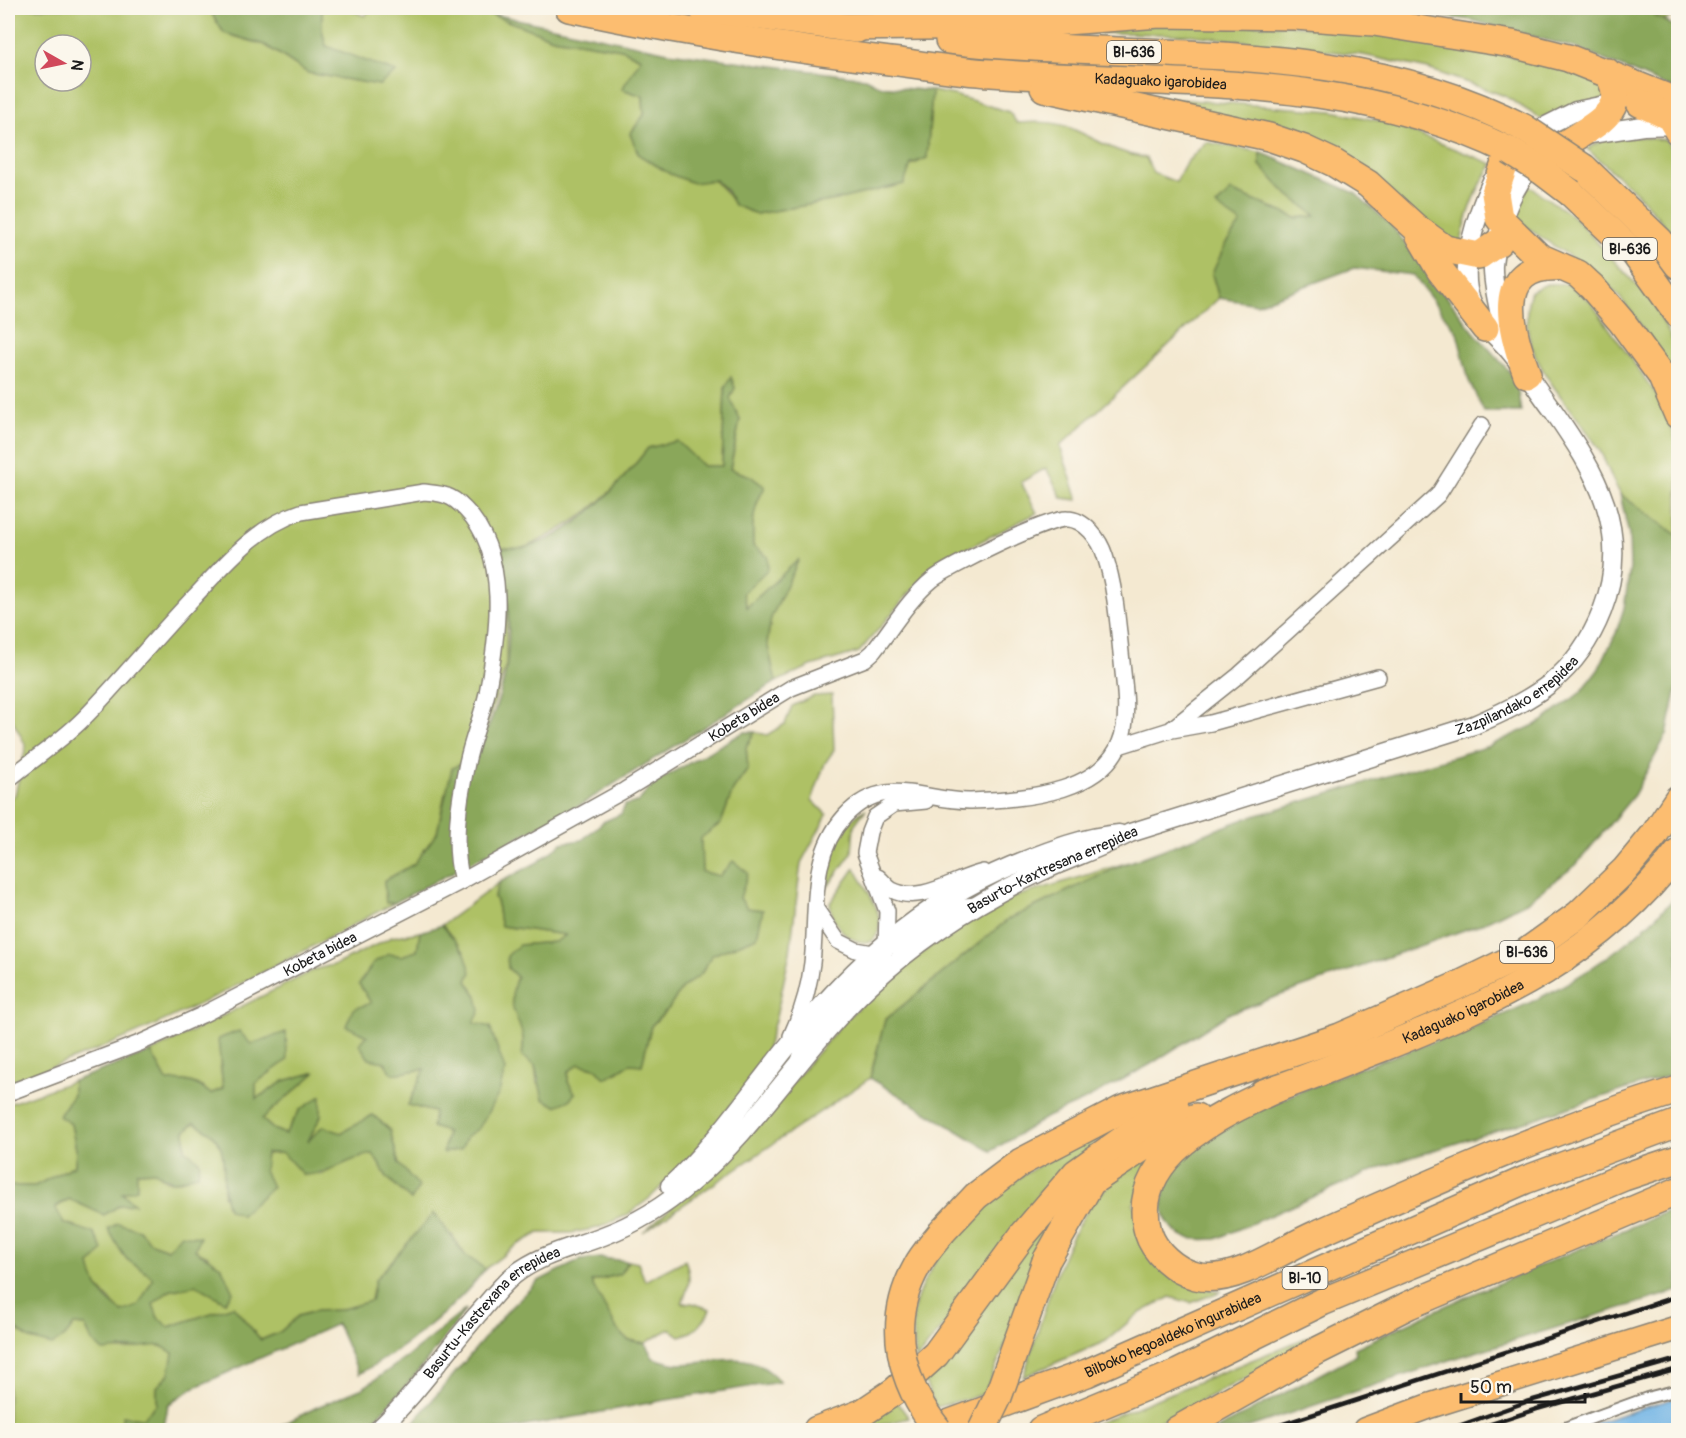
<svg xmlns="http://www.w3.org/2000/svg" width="1686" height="1438" font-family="Pangolin,sans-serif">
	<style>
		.green { fill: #aec165; stroke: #656e40; stroke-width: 1.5; fill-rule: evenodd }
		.forest { fill: #8aa75a; stroke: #53623b; stroke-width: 1.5 }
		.water { fill: #6fb3e5; stroke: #466880; stroke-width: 1.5 }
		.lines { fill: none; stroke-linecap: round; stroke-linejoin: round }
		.pedestrian-casing { stroke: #888276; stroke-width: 14 }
		.minor-casing { stroke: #888276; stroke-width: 18 }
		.tertiary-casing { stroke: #888276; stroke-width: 21 }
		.primary-casing { stroke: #888276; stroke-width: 27 }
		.motorway-casing { stroke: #888276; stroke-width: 30 }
		.pedestrian { stroke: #fff; stroke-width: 10 }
		.minor { stroke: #fff; stroke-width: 15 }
		.tertiary { stroke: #fff; stroke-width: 18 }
		.primary { stroke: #fcbd6f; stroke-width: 24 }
		.motorway { stroke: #fcbd6f; stroke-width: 27 }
		.rail { stroke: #1c1c1c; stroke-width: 4.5 }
		.motorway-bridge-casing { stroke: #888276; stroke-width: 30; stroke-linecap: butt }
		.motorway-bridge { stroke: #fcbd6f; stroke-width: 27 }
		.labels { text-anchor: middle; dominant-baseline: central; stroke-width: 4.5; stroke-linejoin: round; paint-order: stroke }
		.shield { fill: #fbf7ec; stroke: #5f5e5a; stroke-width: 1.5 }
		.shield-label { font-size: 14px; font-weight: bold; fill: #1c1c1c }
		.street-label { font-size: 15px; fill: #1c1c1c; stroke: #fbf7ec }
	</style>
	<rect width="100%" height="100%" fill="#fbf7ec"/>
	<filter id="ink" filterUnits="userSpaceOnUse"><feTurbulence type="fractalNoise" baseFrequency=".0167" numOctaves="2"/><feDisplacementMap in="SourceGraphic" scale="12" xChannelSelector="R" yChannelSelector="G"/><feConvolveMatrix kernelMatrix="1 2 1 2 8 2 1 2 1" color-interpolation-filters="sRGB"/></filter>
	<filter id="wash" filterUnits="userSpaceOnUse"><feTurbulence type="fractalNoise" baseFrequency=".008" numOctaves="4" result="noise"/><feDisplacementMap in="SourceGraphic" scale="24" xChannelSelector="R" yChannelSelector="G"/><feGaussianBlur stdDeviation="1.35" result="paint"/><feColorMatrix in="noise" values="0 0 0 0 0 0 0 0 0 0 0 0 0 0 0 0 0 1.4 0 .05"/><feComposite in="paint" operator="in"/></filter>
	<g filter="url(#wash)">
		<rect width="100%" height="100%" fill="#f4e9d1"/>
		<g class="green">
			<path d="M8,8H211L213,16L224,33L265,45L308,73L379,85L355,58L326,46L322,30V10L346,8L365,16L371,8H454L484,12L553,38L622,49L642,59L622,89L643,96L644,115L630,134C662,152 718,171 734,205L756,214L836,200L927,158L932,91L954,95L1009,112L1017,123C1034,122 1053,121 1068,127C1097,139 1114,153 1146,158L1153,173L1176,182L1186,163L1206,142L1260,152V165L1285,192L1317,216L1296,218L1264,204C1237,226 1227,242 1212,274L1219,298L1060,446L1078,500L1062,498L1046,468L1021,482L1037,513L940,562L923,577L859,652L811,666L776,682L767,643L771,618L798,561L747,607L743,593L768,557L753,546C752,523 753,507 764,487L750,476L730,469L740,420L729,398L735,388L731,378L725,388L722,466H703L677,442L648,448C610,497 583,521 526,547L507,588L506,665L477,756L445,793L437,833L414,864L384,881L386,903L396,902C270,969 144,1039 8,1082V800L15,795L26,746L8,711ZM45,45H81V81H45Z"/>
			<polygon points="1656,8 1678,8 1678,12 1665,21 1655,16"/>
			<polygon points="1147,23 1290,25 1453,41 1603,80 1609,98 1541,119 1505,96 1428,69 1363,55 1191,35 1053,31"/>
			<path d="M1150,97L1332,111L1389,123L1493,164C1476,188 1467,213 1461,242L1445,239L1291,138Z"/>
			<polygon points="1638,137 1666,140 1678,162 1678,241 1638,194 1587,149 1607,138"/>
			<path d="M1528,185L1574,217L1653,303L1678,351V389C1667,363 1635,314 1615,292C1588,262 1546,245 1515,218L1516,209Z"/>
			<path d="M1547,284H1568L1590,301L1658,397L1678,445V536C1665,526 1628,505 1620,493C1611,480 1607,464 1600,451C1571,401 1510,355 1531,291Z"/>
			<path d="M832,695L834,750L825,763L812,800L827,815L801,863L790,952L776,1017L766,1051L749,1082L689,1159L650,1198L627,1215L598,1228L571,1233H539L517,1245L485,1269L465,1255L452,1235L416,1236L375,1280L371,1301L339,1310L316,1311L298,1316L280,1332L261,1340L233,1306L168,1327L158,1318L152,1304L169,1291L196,1285L225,1302L208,1256L195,1250L199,1238L168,1249L151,1243L139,1230L109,1229L127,1260L141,1266L153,1279L138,1306L122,1312L94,1284L76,1226L64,1223L55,1208L69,1199L104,1215L120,1205L134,1204L121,1192L137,1172L155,1171L167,1181H181L200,1162L185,1149V1131L194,1123C199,1125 207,1128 211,1131C228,1146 226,1176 223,1196L241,1215L256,1200L266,1154L283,1153L321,1175L359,1156L373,1154L387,1177L411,1200L419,1186L399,1165L390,1130L373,1115L341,1133L306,1143L300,1110L285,1134L273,1129L262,1119L315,1073L284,1081L256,1100V1083L287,1060L220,1063L223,1088L211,1094C197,1082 186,1079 167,1081L151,1052L316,969L337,964L392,937L420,932L417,951L401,956L389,954L372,1003L367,1036L392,1074L426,1069L408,1105L434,1112L467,1136L479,1128L473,1023L477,996L467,981L465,953L442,925L500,882L494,897C500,907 497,915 501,926L567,935L555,942L519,945L508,968L517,977C506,1004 517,1012 523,1037C524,1043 523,1050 522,1056L535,1066L537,1083L575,1093L568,1082V1072L579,1064L615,1074L630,1063L642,1065L651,1026L669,1008L682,988L701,974L712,955L757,937C749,916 740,890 720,877C716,874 707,873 702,872L700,838L721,823L733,790L748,769L746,747L755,732L767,735L785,724L792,706L814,696Z"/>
			<path d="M866,809L854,825L852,853L828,886C829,851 835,828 866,809Z"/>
			<polygon points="1129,862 1009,919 885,1020 870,1078 643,1232 729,1157 841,1025 877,988 951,930 995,903"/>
			<path d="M855,868C864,887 894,922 871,942C848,945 832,924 830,903Z"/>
			<polygon points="73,1081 73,1095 59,1116 71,1124 76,1149 75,1165 35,1186 8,1186 8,1104"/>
			<path d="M1108,1130L1084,1153L916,1360C915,1344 911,1325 914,1310C917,1293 926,1278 934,1264C975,1193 1039,1165 1108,1130Z"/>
			<path d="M1164,1144L1133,1205L1194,1288L1222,1291L1191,1303L1170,1297L1138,1314L1106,1341L1023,1377C1044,1319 1059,1238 1102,1192C1121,1173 1142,1159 1164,1144Z"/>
			<polygon points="1072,1190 984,1394 936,1407 922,1375"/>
			<path d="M685,1260C692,1277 689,1287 682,1303H692L710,1309C704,1324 695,1332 680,1336L670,1329L645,1343L628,1340L617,1329L590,1282L620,1274L628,1261L638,1263L645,1281Z"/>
			<path d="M74,1325L85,1326L92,1341C101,1344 115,1351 124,1350C146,1347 152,1339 174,1353L169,1374L157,1387V1404L143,1418L124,1416L119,1430H8V1342L12,1341L15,1329L30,1339L65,1337Z"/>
			<polygon points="1342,1330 1142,1430 1080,1430 1318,1333"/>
			<polygon points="894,1398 909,1418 860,1430 849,1430"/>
		</g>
		<g class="forest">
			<polygon points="211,8 336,8 322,10 322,30 326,46 396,72 379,85 308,73 265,45 224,33 213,16"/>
			<polygon points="874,8 981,8 914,11"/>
			<polygon points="1379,8 1657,8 1655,16 1678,28 1678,91 1576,48 1471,20"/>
			<polygon points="484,12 668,52 865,78 880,86 932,91 927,158 911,164 904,184 836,200 756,214 734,205 727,191 715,180 693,183 670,174 639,155 630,134 644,115 643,96 622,89 641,58 622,49 553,38"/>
			<polygon points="1260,152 1355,193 1391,225 1474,332 1516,379 1521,412 1484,412 1469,381 1457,332 1413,275 1354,268 1257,304 1219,298 1212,274 1226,243 1241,223 1216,206 1231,191 1296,218 1316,216 1285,192 1260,165"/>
			<path d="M731,377L735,388L730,398L740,420L730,469L750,476L765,487C753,507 752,523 753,546L768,557V569L743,593L747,607L799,559L771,618L767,643L776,682L582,804L396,902L386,903L384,881L414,864L437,833L452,768L477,756C488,727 503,695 507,663C511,625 507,586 502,548C510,548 519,549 526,547C575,535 619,486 648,448L677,441L703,466H722L725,388Z"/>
			<polygon points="1620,494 1678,536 1678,684 1667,734 1634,795 1576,865 1526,902 1481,924 1230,1013 1151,1064 1083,1101 1047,1117 991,1151 870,1078 885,1020 1009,919 1122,865 1247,818 1489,746 1543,721 1581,692 1598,670 1616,633 1624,608 1630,568 1629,535"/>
			<path d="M744,732H755L746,747L748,769L733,790L721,823L701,838L702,872L720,876L733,861L748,873L740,898L747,908L763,910L757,937L712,955L701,974L682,988L669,1008L651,1026L642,1065L630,1064L605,1078L596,1068L579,1064L568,1072V1082L575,1093L570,1100L556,1106L543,1099L535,1066L522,1056C523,1050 524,1043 523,1037C517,1011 505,1007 517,977L508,968L507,956L519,945L555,942L566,935L501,926C497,915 500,907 494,897L500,882L538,862L562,843L582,840L603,822L621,814L625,805L638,802L654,783Z"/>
			<path d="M1678,894V1073L1384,1166L1216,1239C1199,1240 1182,1241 1171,1227C1155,1207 1165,1173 1181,1156C1191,1145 1210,1138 1223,1130C1326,1068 1448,1047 1553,991C1598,967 1644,932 1678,894Z"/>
			<polygon points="442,925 465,953 471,972 467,981 477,996 480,1011 474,1023 490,1027 505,1070 499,1093 479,1128 467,1136 461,1149 443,1153 447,1132 432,1127 434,1112 408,1105 425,1069 392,1074 385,1062 369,1059 359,1044 367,1036 346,1026 353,1009 371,1003 359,984 374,962 389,954 401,956 417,951 420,932"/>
			<path d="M239,1031L251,1044L286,1032L287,1060L256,1083V1099L284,1081L316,1072L262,1119L273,1129L285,1134L300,1110L321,1096V1116L308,1141L323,1126L341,1133L373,1115L390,1130L399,1164L419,1186L411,1200L387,1177L373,1154C348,1158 329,1175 303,1175L283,1153H266L264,1170L272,1187L241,1215L228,1209C215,1173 240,1144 194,1123L185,1131V1149L200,1162L198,1174C178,1182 172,1185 155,1171L137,1172V1189L122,1193L135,1204L120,1205L104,1215L69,1199L55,1207L64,1223L94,1233L103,1250L90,1265C95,1288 103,1298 122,1312L138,1306L153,1279C144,1269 132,1265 126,1258C119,1250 114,1238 108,1229L118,1223L139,1230L151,1243L168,1249L181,1234L200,1237L195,1250L221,1266L233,1292L225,1302L196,1285L169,1291L153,1304L158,1318L169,1327L233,1306L261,1340L280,1332L298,1316L316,1311L339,1310L371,1301L375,1280L434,1213L465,1255L485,1269C456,1308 401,1351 359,1374L337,1324L193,1388L168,1405L164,1426L160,1430H119L123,1416L143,1418L157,1404V1387L169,1374L173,1353L160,1345L103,1351L92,1341L85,1326L74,1325L65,1337L52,1345L30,1339L16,1329L12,1342H8V1186H35L75,1165L76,1149L71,1124L59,1116L73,1095V1081L151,1052L167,1081C186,1079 196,1082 211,1094L223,1088L218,1039Z"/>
			<polygon points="1678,1207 1678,1291 1459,1357 1240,1430 1215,1430 1356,1355 1355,1348 1447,1305"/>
			<path d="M601,1258L628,1261L620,1274L591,1282L617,1329L628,1340L645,1343L653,1358C661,1360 671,1364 680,1364C720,1364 748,1345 780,1382L660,1401L505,1430H407L509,1309L538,1281L581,1260Z"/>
			<path d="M466,1309C436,1351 401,1395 363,1430H272L317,1407L363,1388L407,1357Z"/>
		</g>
		<polygon class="water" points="1678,1397 1678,1430 1572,1430"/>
	</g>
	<g filter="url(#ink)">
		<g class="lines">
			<g class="pedestrian-casing">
				<polyline id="pedestrian" points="1559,1430 1647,1398 1678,1390"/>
			</g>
			<g class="minor-casing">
				<g id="minor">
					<polyline points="1172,730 1211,723 1378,677"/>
					<polyline points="1119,746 1170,730 1239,675 1438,495 1482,425"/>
					<path d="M8,780C34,758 65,739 88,714C125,675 159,634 195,596C226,563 257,526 301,512L424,492C432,493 440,493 447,496C454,498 460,504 465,509C510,554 498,636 487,693C482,716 472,739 467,763C459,801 452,843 462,881"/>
					<path d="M878,877C882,880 887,887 892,890C921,905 955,878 983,872"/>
					<polyline points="816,909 838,941 856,950 873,953 900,943 953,907 977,905"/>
					<polyline points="799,1061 806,1039 879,963 886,949 887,911 865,853 869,832 875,817 894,804 926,801"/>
					<path id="s1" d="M8,1093L140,1043L202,1015L462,881L625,790L791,688L865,659L873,652C892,628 909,599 932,580C948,567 1048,518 1067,519C1085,519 1100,540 1105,556C1116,590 1118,626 1122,662C1124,684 1128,707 1124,728C1113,794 1024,799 971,801C924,802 885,773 845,816C808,857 818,912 812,963C809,989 802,1012 791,1036"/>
				</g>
			</g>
			<g class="tertiary-casing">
				<g id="tertiary">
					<polyline points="1584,135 1643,126 1678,125"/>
					<polyline points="1524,137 1576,111 1619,102"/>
					<path d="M1502,326C1499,307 1492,284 1493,265C1497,227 1512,185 1538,159"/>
					<path d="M670,1186C715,1145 749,1094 787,1047C849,969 918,905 1011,866C1046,852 1081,837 1119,834"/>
					<path id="s2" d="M378,1430C415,1396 444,1353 477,1315C489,1302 500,1286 514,1275C541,1254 572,1248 603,1236C635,1224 665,1206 691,1183C759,1125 804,1047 869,986C919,939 978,901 1040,872C1070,858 1101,848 1130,833L1474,725C1535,699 1577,675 1602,611C1633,532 1596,472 1552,409C1538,391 1526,371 1512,354C1494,332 1482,329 1471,300C1458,267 1478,211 1492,181"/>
				</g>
			</g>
			<g class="primary-casing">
				<polyline id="primary" points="1365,1430 1429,1406 1678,1328"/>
			</g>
			<g class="motorway-casing">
				<g id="motorway">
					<path id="s3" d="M569,8C673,30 777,47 882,60C918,64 955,71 991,73C1168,87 1345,70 1510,151"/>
					<polyline points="702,8 857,29"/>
					<polyline points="841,27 1011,25 1160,14 1295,16 1374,22 1512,44 1568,58 1678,102"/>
					<path d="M949,40C1141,62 1347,35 1524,128"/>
					<polyline points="1044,88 1269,137 1304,149 1334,163 1368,184 1415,227 1445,249 1479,256 1499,242"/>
					<polyline points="1640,103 1670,117 1678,131"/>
					<path d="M1565,144C1593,125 1632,111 1607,72"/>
					<polyline points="1505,163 1495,193 1499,218 1539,257 1578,274 1592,287 1622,322 1661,375 1678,415"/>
					<polyline points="1584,168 1660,241 1678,265"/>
					<polyline points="1571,193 1635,254 1678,314"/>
					<polyline points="1420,236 1440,270 1485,328"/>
					<path d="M1527,374C1512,334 1490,263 1560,267"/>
					<path d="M1278,1088C1224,1113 1127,1156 1148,1232C1154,1252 1175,1271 1196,1276C1212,1280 1229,1276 1244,1270C1269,1260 1292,1245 1317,1234C1436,1181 1554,1128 1678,1090"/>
					<path id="s4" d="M1263,1093C1303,1080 1343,1063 1382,1048C1497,1002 1602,953 1678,852"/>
					<polyline points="942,1232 976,1196 1021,1162 1121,1110 1340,1037 1455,987 1525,953 1578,915 1625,870 1654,835 1678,799"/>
					<polyline points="1046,1261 1091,1182 1163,1134 1196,1117"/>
					<polyline points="817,1430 862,1413 895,1391 936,1354 1023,1235 1076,1173 1142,1126 1176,1110"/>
					<path id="s5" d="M931,1430L1087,1373L1525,1180L1678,1123"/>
					<polyline points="1041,1430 1178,1373 1322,1302 1624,1177 1678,1159"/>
					<polyline points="1177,1430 1317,1351 1409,1305 1678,1191"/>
				</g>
			</g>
			<use href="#pedestrian" class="pedestrian"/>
			<use href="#minor" class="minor"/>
			<use href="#tertiary" class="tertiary"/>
			<use href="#primary" class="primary"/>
			<use href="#motorway" class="motorway"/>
			<g class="rail">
				<polyline points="1265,1430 1678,1296"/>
				<polyline points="1447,1430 1526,1402 1678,1359"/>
				<polyline points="1473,1430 1537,1409 1678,1369"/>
			</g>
			<g class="motorway-bridge-casing">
				<g id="motorway-bridge">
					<polyline points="1524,128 1584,168"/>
					<polyline points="1510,151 1542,171 1571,193"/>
					<path d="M938,1430C900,1382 885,1323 917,1266C923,1254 934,1243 942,1232"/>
					<polyline points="982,1430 998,1397 1046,1261"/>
				</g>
			</g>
			<use href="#motorway-bridge" class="motorway-bridge"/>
		</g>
	</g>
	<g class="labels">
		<g class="shield">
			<rect x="1107" y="41" width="54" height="22" rx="4.5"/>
			<rect x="1603" y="238" width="54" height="22" rx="4.5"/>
			<rect x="1500" y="941" width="54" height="22" rx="4.5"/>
			<rect x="1282.5" y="1267" width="45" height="22" rx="4.5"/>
		</g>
		<g class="shield-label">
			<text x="1134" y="52">BI-636</text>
			<text x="1630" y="249">BI-636</text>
			<text x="1527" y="952">BI-636</text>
			<text x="1305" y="1278">BI-10</text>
		</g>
		<g class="street-label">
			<text stroke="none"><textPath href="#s3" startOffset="597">Kadaguako igarobidea</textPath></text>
			<text stroke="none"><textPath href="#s2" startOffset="1390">Zazpilandako errepidea</textPath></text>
			<text stroke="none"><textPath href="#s1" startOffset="828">Kobeta bidea</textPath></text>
			<text stroke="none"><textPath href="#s2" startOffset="892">Basurto-Kaxtresana errepidea</textPath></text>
			<text stroke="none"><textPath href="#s1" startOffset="342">Kobeta bidea</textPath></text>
			<text stroke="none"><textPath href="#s4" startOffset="216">Kadaguako igarobidea</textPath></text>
			<text stroke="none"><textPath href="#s2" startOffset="165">Basurtu-Kastrexana errepidea</textPath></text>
			<text stroke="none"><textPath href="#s5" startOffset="260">Bilboko hegoaldeko ingurabidea</textPath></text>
		</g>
	</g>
	<rect width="1686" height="1438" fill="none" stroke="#fbf7ec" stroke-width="30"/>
	<g transform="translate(63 63) rotate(99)"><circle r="28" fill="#fbf7ec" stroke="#a29f99" stroke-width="1.5"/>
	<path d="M0-4.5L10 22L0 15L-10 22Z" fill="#d1495b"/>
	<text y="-9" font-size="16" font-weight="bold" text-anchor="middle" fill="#1c1c1c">N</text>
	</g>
	<path d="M1461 1393v9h124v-9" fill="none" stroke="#1c1c1c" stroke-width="3"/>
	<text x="1470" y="1393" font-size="18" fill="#1c1c1c" stroke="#fbf7ec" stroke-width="4.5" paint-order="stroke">50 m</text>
</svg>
